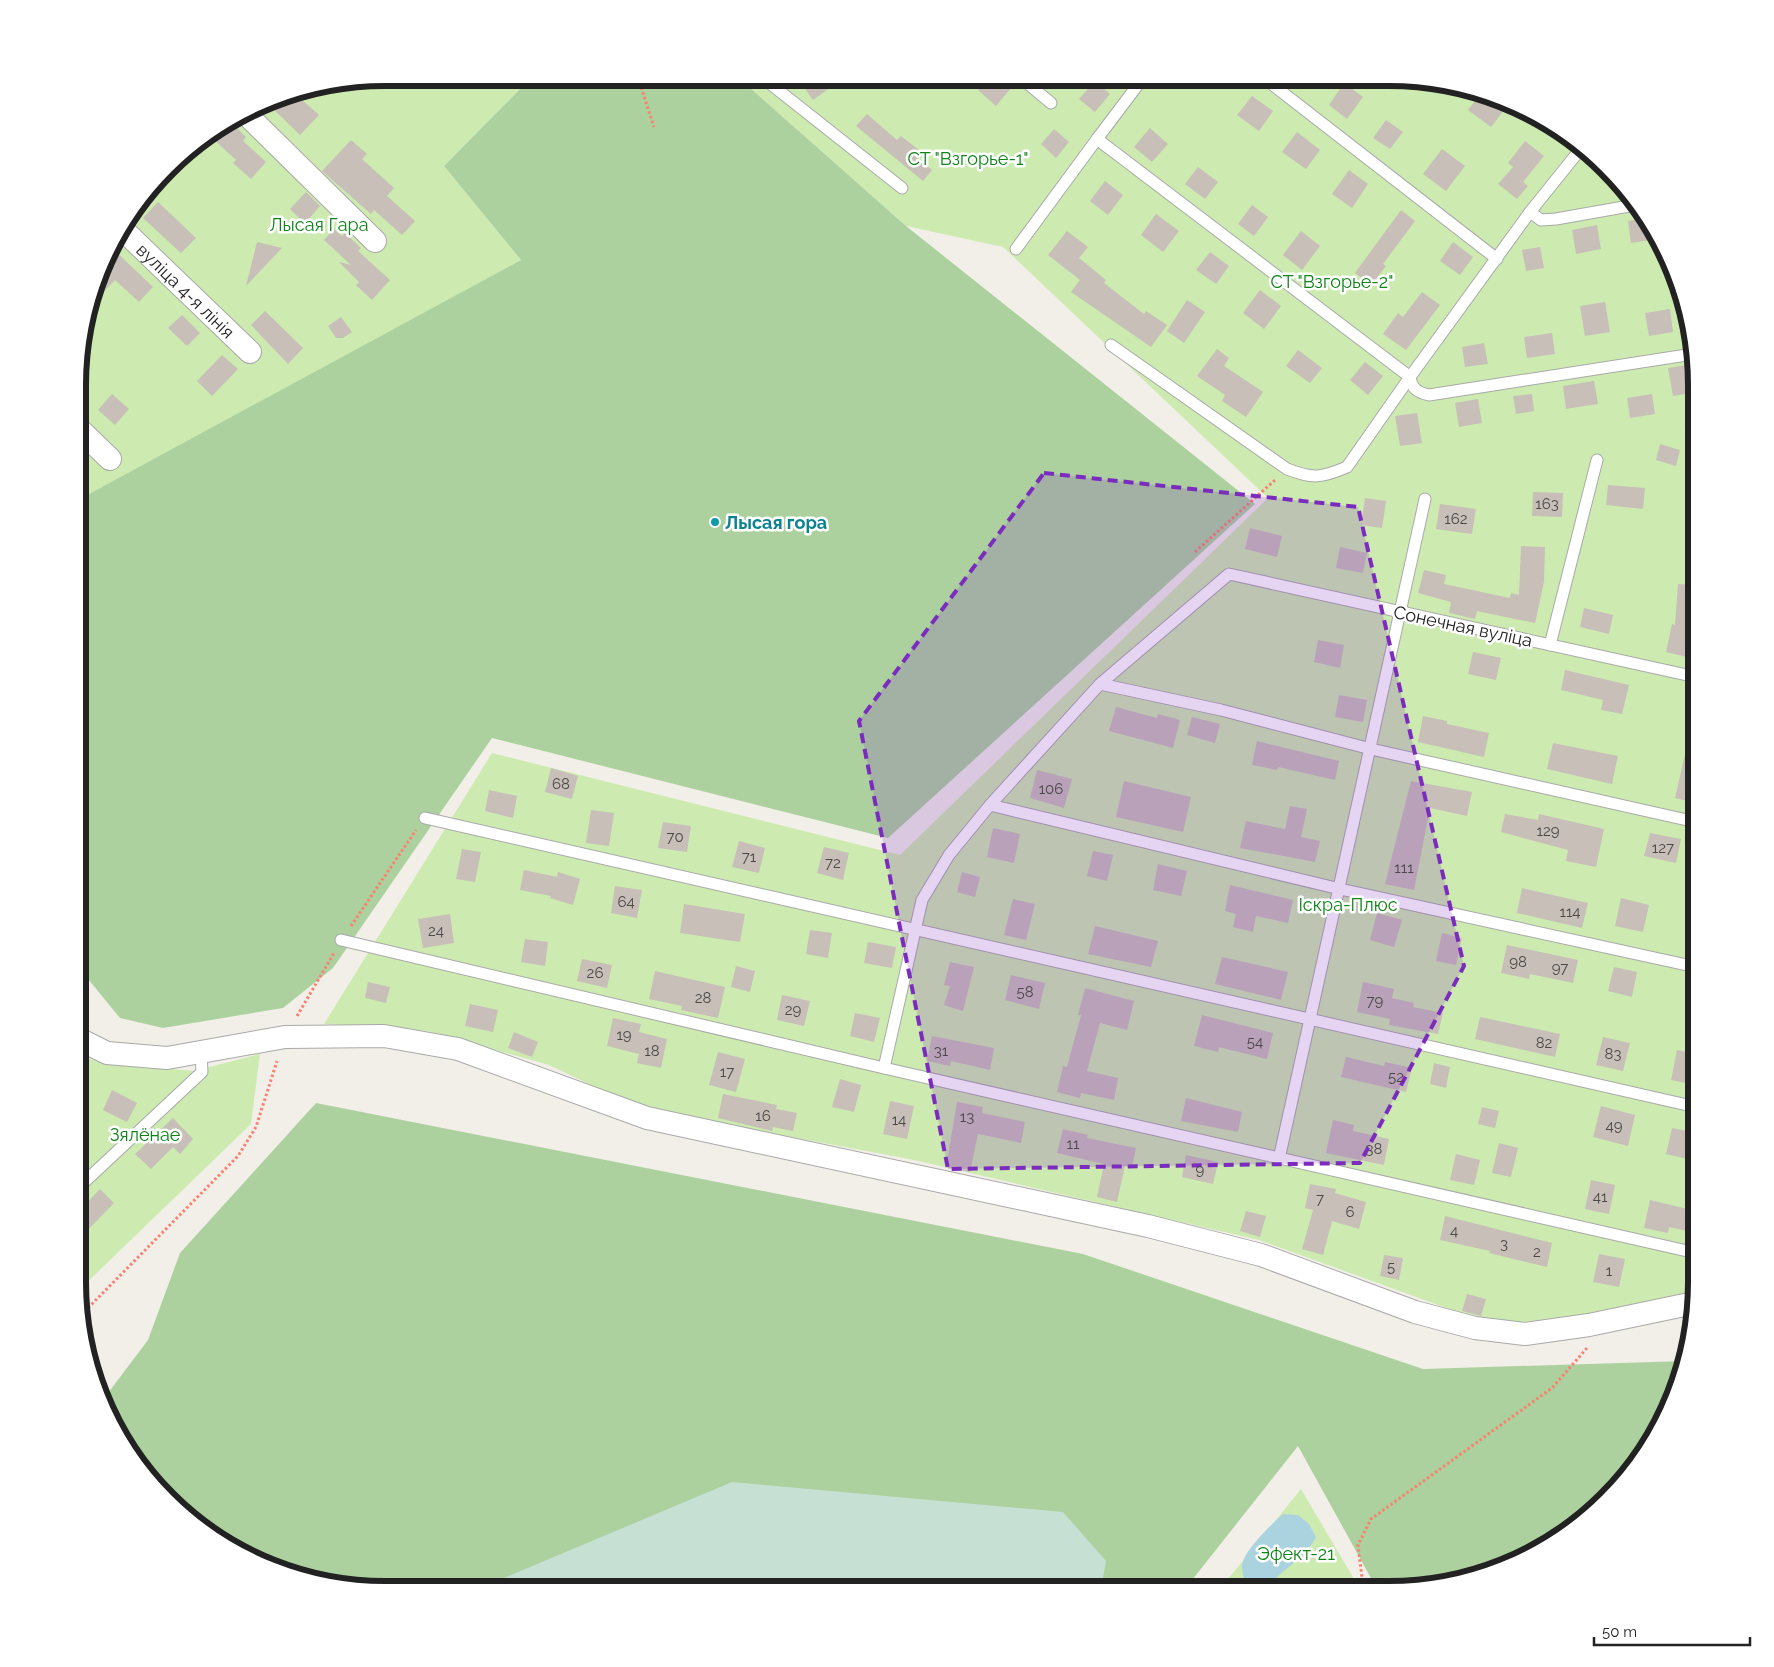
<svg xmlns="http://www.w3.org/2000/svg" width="1774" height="1667" font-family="Raleway,sans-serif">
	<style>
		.grass { fill: #cdebb0 }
		.forest { fill: #add19e }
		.wetland { fill: #c6e0d4 }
		.water { fill: #aad3df }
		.building { fill: #c7bfb8 }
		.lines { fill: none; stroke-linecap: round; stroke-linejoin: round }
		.service-casing { stroke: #a9a9a9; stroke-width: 13 }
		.minor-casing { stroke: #a9a9a9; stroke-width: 24 }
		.path { stroke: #fa8072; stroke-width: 3; stroke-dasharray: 2.5 2.5; stroke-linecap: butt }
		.service { stroke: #fff; stroke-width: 11 }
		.minor { stroke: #fff; stroke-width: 22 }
		.marked { fill: #7b2cbf; fill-opacity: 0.2; stroke: #7b2cbf; stroke-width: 4; stroke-dasharray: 10 6; stroke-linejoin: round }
		.culture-dot { fill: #0f9aa8; stroke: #fff; stroke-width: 2 }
		.labels { text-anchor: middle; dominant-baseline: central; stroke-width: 5; stroke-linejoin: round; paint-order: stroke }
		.number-label { font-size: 15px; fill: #4b4948 }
		.park-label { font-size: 18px; fill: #0c8416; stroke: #fff }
		.street-label { font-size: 18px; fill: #222; stroke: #fff }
		.culture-label { font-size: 18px; font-weight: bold; fill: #0d838f; stroke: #fff; text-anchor: start }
		.rim { fill: none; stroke: #222; stroke-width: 6 }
	</style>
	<rect width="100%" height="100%" fill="#f2efe9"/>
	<g class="grass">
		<polygon points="385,78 531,78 444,166 521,260 271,398 80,499 80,345 119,232 183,154 286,94"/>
		<polygon points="739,78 1409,78 1525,109 1620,183 1673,267 1696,365 1696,429 1681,432 1696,430 1695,1291 1533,1325 1502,1324 1452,1310 1259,1240 914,1160 680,1116 620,1099 549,1065 428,1031 324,1024 492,753 900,855 1268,498 1003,247 906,226"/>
		<polygon points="260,1054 251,1124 78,1291 79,1056 105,1063 194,1071"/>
		<polygon points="1301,1489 1360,1589 1220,1589"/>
	</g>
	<g class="forest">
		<polygon points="531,78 739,78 906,226 1255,504 888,838 492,738 333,968 283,1008 163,1028 120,1018 79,968 80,499 521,260 444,166"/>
		<polygon points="316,1103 1083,1254 1423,1369 1686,1361 1665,1418 1591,1513 1506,1566 1409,1589 1377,1589 1298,1446 1185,1589 385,1589 306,1579 249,1558 154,1484 102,1401 148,1340 180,1253"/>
	</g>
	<polygon class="wetland" points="732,1482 1063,1512 1106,1561 1101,1589 478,1589"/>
	<path class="water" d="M1283,1514L1298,1515L1309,1524L1316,1537C1304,1560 1283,1568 1267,1588L1254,1589L1245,1587C1245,1580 1242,1573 1242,1567C1242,1552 1272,1524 1283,1514Z"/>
	<g class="building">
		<polygon points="797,78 843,78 813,100"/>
		<polygon points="989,78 1002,78 1012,87 996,106 978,90"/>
		<polygon points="1095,81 1110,94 1095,112 1079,99"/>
		<polygon points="1344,83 1363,97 1347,119 1329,105"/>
		<polygon points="294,93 319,115 300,135 268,104 286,94"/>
		<polygon points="1252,96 1273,111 1259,131 1237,115"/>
		<polygon points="1478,97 1508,105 1491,127 1468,110"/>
		<polygon points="867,114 897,140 901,136 920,151 915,156 932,170 923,181 856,126"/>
		<polygon points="1386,120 1403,132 1390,149 1373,138"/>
		<polygon points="233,124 246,137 243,141 266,162 251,179 233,163 236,160 211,137"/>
		<polygon points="1150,128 1168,144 1152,162 1134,147"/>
		<polygon points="1054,129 1069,142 1056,158 1041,144"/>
		<polygon points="1297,132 1320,150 1306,169 1282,152"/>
		<polygon points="351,140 367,154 362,159 394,188 387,196 415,221 402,235 374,210 371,214 322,171"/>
		<polygon points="1525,141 1544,156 1523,182 1528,186 1517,199 1498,184 1513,167 1508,163"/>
		<polygon points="1442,149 1465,166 1446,191 1423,174"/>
		<polygon points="1198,167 1218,182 1205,199 1185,184"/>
		<polygon points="1349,170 1368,184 1352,208 1332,194"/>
		<polygon points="1105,181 1123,195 1108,215 1090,201"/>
		<polygon points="306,192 320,206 308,220 301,220 290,209"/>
		<polygon points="158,202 196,238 181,253 143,218"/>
		<polygon points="1252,205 1268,217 1254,236 1238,224"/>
		<polygon points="1401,210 1415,221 1383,264 1386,266 1371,285 1355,273"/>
		<polygon points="1156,214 1179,231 1163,252 1141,235"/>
		<polygon points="1643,218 1656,239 1631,243 1628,221"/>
		<polygon points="1597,225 1601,249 1576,254 1572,230"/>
		<polygon points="334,229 342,236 345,233 361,248 358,251 390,280 372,300 356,285 359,282 339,262 351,265 324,240"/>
		<polygon points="1067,231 1088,247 1079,258 1106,280 1104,283 1144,314 1146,311 1167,325 1151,347 1071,292 1080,280 1048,255"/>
		<polygon points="1301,231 1320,246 1302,270 1283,255"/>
		<polygon points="257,242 282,248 246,286"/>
		<polygon points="1453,242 1473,257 1460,275 1440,261"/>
		<polygon points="1540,247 1544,268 1526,271 1522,250"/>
		<polygon points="113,249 153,287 139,302 115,280 95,301"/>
		<polygon points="1210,252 1229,266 1216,284 1196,270"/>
		<polygon points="1260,290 1281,306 1264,329 1243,313"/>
		<polygon points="1422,292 1440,305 1406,350 1383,334 1398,313 1403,317"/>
		<polygon points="1187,300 1205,312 1184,343 1167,331"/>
		<polygon points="1605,302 1610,332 1585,336 1580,306"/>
		<polygon points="1670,309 1673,332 1649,336 1645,313"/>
		<polygon points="265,311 303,348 288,364 251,325"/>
		<polygon points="182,315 200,333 187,346 168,328"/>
		<polygon points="341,317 352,332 343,338 336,338 328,326"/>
		<polygon points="1552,333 1555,354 1527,358 1524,337"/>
		<polygon points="1484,343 1488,364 1465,367 1462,347"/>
		<polygon points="1217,349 1229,358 1224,366 1263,392 1246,417 1222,401 1225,395 1197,376"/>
		<polygon points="1298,350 1322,368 1310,383 1286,366"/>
		<polygon points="222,355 238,369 212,396 197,381"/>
		<polygon points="1365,362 1383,376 1368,395 1350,380"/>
		<polygon points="1693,364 1696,392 1673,396 1668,368"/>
		<polygon points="1594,381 1598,404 1566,409 1563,386"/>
		<polygon points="112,394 129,409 115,425 98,410"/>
		<polygon points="1532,394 1534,411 1516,414 1513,396"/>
		<polygon points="1652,394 1655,414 1630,418 1627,398"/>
		<polygon points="1478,399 1482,423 1459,427 1455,403"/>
		<polygon points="1417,413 1422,443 1400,446 1395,416"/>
		<polygon points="1660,444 1680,450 1676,466 1656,460"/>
		<polygon points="1608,485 1645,488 1643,509 1606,505"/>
		<polygon points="1533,492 1563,493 1562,517 1532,516"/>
		<polygon points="1365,498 1386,501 1382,528 1361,525"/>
		<polygon points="1440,504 1476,509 1472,534 1436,529"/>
		<polygon points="1250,528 1282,536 1277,557 1245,549"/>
		<polygon points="1521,546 1545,547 1544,582 1535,623 1477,611 1475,619 1449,613 1451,602 1418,593 1424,570 1446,575 1444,584 1510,598 1511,593 1519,595"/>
		<polygon points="1340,547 1367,553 1363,573 1336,568"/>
		<polygon points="1678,584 1696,585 1696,634 1691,658 1666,652 1672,624 1675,625"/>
		<polygon points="1584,608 1613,615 1609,634 1580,627"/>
		<polygon points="1318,640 1344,645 1340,668 1314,662"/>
		<polygon points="1473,652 1501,658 1496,680 1468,674"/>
		<polygon points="1565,670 1629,685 1622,714 1601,710 1603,700 1561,690"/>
		<polygon points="1339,695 1367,700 1363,722 1335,717"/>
		<polygon points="1116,707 1157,718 1158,714 1180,720 1173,748 1109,731"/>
		<polygon points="1423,716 1447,721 1447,724 1489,733 1484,757 1418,742"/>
		<polygon points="1192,717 1220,724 1215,743 1187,735"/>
		<polygon points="1689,737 1696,737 1696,803 1675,798"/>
		<polygon points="1257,741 1339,761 1335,780 1278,767 1277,770 1252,765"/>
		<polygon points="1553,743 1618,756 1612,784 1547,769"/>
		<polygon points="551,768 578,776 572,799 545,792"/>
		<polygon points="1037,770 1072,779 1064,808 1030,798"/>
		<polygon points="1124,781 1191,797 1183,832 1116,817"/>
		<polygon points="1411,781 1472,792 1467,816 1430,808 1414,890 1385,884"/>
		<polygon points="489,790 517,796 513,818 485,811"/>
		<polygon points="1290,806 1307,809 1301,837 1320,841 1315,862 1240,848 1246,821 1285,829"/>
		<polygon points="591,810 614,813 609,846 586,843"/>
		<polygon points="1505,814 1538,820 1539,814 1604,829 1596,867 1566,861 1568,850 1501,832"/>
		<polygon points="663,822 691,826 687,852 658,848"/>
		<polygon points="993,828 1020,834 1014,863 987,857"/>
		<polygon points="1650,833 1681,839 1676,863 1644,856"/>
		<polygon points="739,841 765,848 759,873 732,867"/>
		<polygon points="824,847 849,853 843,880 817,873"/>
		<polygon points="462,849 481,852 475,882 456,879"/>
		<polygon points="1093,851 1113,855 1107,881 1087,876"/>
		<polygon points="1158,864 1187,871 1181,896 1153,890"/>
		<polygon points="524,870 557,877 558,872 580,879 573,905 550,898 551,896 520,890"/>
		<polygon points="962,872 980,877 975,897 957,892"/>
		<polygon points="1230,885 1293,900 1288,923 1256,916 1253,932 1233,927 1236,914 1225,911"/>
		<polygon points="615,886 642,890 637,918 611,913"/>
		<polygon points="1522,888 1588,903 1582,928 1517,913"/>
		<polygon points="1621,898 1649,905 1643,932 1615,926"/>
		<polygon points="1013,899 1035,904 1026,940 1004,935"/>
		<polygon points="684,904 745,914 740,942 680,933"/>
		<polygon points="1377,913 1402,920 1394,947 1370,940"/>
		<polygon points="450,914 454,943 423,948 418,919"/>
		<polygon points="1095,926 1158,941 1151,967 1088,954"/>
		<polygon points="810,930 832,933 828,958 806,954"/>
		<polygon points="1442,933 1462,938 1456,965 1436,961"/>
		<polygon points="525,939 548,942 545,966 521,962"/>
		<polygon points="868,942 896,947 892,968 864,963"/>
		<polygon points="1507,945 1578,960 1573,983 1530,974 1529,979 1501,973"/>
		<polygon points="1222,957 1288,972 1281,1000 1215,984"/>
		<polygon points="582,959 612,965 607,988 577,981"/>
		<polygon points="950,962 974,967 963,1011 944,1005 950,986 944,985"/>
		<polygon points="736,966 755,971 750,992 731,987"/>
		<polygon points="1614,967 1637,972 1632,997 1608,991"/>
		<polygon points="655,971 725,987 718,1018 681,1010 682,1006 649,999"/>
		<polygon points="1011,975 1045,983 1039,1009 1005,1000"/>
		<polygon points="368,982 390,987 386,1003 365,998"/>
		<polygon points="1363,982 1394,989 1392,998 1414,1003 1413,1007 1443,1013 1438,1034 1389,1025 1390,1019 1357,1012"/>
		<polygon points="1085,988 1134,1001 1127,1030 1100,1023 1087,1071 1118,1078 1114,1100 1081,1093 1080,1098 1057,1092 1063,1066 1067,1067 1081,1015 1078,1015"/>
		<polygon points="782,995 810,1001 804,1026 777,1020"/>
		<polygon points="470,1004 498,1010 493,1032 465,1026"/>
		<polygon points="855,1013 880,1018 874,1042 850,1036"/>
		<polygon points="1202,1015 1273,1033 1267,1059 1219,1047 1218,1052 1194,1046"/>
		<polygon points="1480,1017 1560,1034 1555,1057 1475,1039"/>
		<polygon points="613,1018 641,1024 639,1032 667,1039 661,1068 637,1063 639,1054 607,1046"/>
		<polygon points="514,1032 538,1042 532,1057 508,1048"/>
		<polygon points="932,1036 994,1048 990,1070 951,1061 950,1066 927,1061"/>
		<polygon points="1603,1037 1630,1043 1623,1071 1596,1065"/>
		<polygon points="1677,1050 1696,1054 1696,1085 1671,1080"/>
		<polygon points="718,1052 745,1059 736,1092 709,1085"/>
		<polygon points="1346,1057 1384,1066 1385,1062 1412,1068 1406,1092 1341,1077"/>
		<polygon points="1434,1063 1450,1067 1446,1088 1430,1084"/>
		<polygon points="840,1079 861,1085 854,1112 832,1107"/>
		<polygon points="112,1090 137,1103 127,1122 103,1110"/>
		<polygon points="723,1094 777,1105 776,1109 797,1113 793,1131 773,1127 772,1131 718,1118"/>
		<polygon points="1186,1098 1242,1112 1238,1132 1181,1121"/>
		<polygon points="890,1101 914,1106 907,1139 883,1134"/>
		<polygon points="957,1102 983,1107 982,1113 1025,1122 1021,1143 978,1134 970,1172 946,1167"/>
		<polygon points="1601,1106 1635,1115 1628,1146 1593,1137"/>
		<polygon points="1482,1107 1499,1111 1495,1128 1478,1124"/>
		<polygon points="173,1118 193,1139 180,1154 173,1147 151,1169 135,1154"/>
		<polygon points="1333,1120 1354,1125 1353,1131 1389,1139 1384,1165 1326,1153"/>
		<polygon points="1672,1128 1693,1132 1687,1159 1666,1154"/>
		<polygon points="1063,1129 1088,1135 1087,1138 1136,1148 1132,1167 1125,1166 1117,1202 1097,1197 1104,1164 1057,1153"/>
		<polygon points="1499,1143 1518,1148 1511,1177 1492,1173"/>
		<polygon points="1456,1154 1480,1160 1474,1185 1450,1180"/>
		<polygon points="1186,1155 1218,1162 1213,1184 1182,1177"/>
		<polygon points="1591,1180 1615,1185 1609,1214 1585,1209"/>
		<polygon points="1310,1184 1336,1189 1335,1193 1366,1202 1359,1229 1332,1221 1323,1255 1302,1249 1313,1210 1305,1208"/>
		<polygon points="100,1189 114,1203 78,1240 78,1212"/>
		<polygon points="1650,1200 1696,1211 1696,1233 1669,1227 1668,1233 1644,1228"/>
		<polygon points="1246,1211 1266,1216 1260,1237 1240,1231"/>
		<polygon points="1445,1216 1552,1243 1547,1267 1489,1253 1490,1251 1440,1240"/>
		<polygon points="1599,1254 1625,1259 1619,1287 1593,1282"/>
		<polygon points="1384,1255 1403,1258 1399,1280 1380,1276"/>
		<polygon points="1467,1294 1486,1299 1481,1316 1462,1311"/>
	</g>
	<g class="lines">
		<g class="service-casing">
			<g id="service">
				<polyline points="763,78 902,188"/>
				<polyline points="1021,78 1051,103"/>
				<polyline points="1264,78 1497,259"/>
				<polyline points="1097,139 1143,78"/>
				<path d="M1579,151L1530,212L1410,377C1412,389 1417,392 1429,395L1693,354"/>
				<polyline points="1530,212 1541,220 1556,219 1635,205"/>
				<path d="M1016,249L1097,139L1410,377L1347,467C1321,478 1313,479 1287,469L1111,345"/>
				<polyline points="1550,645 1597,460"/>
				<polyline points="1100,684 1221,710 1371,749 1696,822"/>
				<polyline points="990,805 1340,889 1696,967"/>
				<polyline points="425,818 1696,1107"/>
				<polyline points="341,940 884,1068 1696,1253"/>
				<polyline points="884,1068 922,900 949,855 990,805 1100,684 1229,574 1696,677"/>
				<polyline points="1279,1159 1425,499"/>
				<polyline points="78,1188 202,1072 201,1052"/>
			</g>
		</g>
		<g class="minor-casing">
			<g id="minor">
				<polyline points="248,116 375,241"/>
				<path id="s1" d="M121,228L250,352"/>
				<polyline points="80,430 110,459"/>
				<polyline points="79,1039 107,1053 167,1058 285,1037 384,1036 458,1049 647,1118 1148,1226 1261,1255 1415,1312 1475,1328 1525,1334 1589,1325 1694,1303"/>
			</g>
		</g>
		<g class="path">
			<polyline points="638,78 654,127"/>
			<polyline points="1195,552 1275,480"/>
			<polyline points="351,926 416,830"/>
			<polyline points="297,1016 334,953"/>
			<polyline points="81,1315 238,1156 256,1127 277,1061"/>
			<polyline points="1370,1589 1362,1578 1358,1545 1371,1519 1552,1388 1587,1348"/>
		</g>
		<use href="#service" class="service"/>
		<use href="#minor" class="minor"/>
	</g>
	<path class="marked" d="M1044,473L1358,507L1464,966L1360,1163L948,1169L859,721Z"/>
	<circle class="culture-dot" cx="715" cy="522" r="5"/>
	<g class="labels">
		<g class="number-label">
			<text x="1547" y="504">163</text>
			<text x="1456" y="519">162</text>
			<text x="561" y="784">68</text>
			<text x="1051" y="789">106</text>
			<text x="1548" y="831">129</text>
			<text x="675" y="837">70</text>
			<text x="1663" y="848">127</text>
			<text x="749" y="857">71</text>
			<text x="833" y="863">72</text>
			<text x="1404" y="868">111</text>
			<text x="626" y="902">64</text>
			<text x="1570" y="912">114</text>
			<text x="436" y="931">24</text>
			<text x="1518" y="962">98</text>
			<text x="1560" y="968">97</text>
			<text x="595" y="973">26</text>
			<text x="1025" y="992">58</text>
			<text x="703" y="998">28</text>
			<text x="1375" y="1001">79</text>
			<text x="793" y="1010">29</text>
			<text x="624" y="1035">19</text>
			<text x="1255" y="1042">54</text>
			<text x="1544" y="1043">82</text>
			<text x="652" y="1051">18</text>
			<text x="941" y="1051">31</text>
			<text x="1613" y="1054">83</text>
			<text x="727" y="1072">17</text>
			<text x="1396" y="1077">52</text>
			<text x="763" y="1116">16</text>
			<text x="967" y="1117">13</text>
			<text x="899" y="1120">14</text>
			<text x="1614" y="1126">49</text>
			<text x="1073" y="1144">11</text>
			<text x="1374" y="1149">38</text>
			<text x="1200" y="1170">9</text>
			<text x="1600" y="1197">41</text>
			<text x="1320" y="1199">7</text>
			<text x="1350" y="1212">6</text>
			<text x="1454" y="1231">4</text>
			<text x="1504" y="1244">3</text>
			<text x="1537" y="1252">2</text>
			<text x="1391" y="1267">5</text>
			<text x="1609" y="1271">1</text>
		</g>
		<g class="park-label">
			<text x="968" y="158">СТ "Взгорье-1"</text>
			<text x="319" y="224">Лысая Гара</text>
			<text x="1332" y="281">СТ "Взгорье-2"</text>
			<text x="1348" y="904">Іскра-Плюс</text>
			<text x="145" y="1134">Зялёнае</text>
			<text x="1296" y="1553">Эфект-21</text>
		</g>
		<g class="street-label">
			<text stroke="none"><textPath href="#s1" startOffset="90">вуліца 4-я лінія</textPath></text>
			<text transform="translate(1463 626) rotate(12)">Сонечная вуліца</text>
		</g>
		<g class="culture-label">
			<text x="725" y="522">Лысая гора</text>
		</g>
	</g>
	<path d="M0 0H1774V1667H0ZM385 86H1389A299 299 0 0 1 1688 385V1282A299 299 0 0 1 1389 1581H385A299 299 0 0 1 86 1282V385A299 299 0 0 1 385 86Z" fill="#fff" fill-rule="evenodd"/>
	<path class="rim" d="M385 86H1389A299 299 0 0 1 1688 385V1282A299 299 0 0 1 1389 1581H385A299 299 0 0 1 86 1282V385A299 299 0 0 1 385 86Z"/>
	<path d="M1594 1637v8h156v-8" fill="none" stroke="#222222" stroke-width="2.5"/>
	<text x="1602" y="1637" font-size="15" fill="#222222" stroke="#ffffff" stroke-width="4" paint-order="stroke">50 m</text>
</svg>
